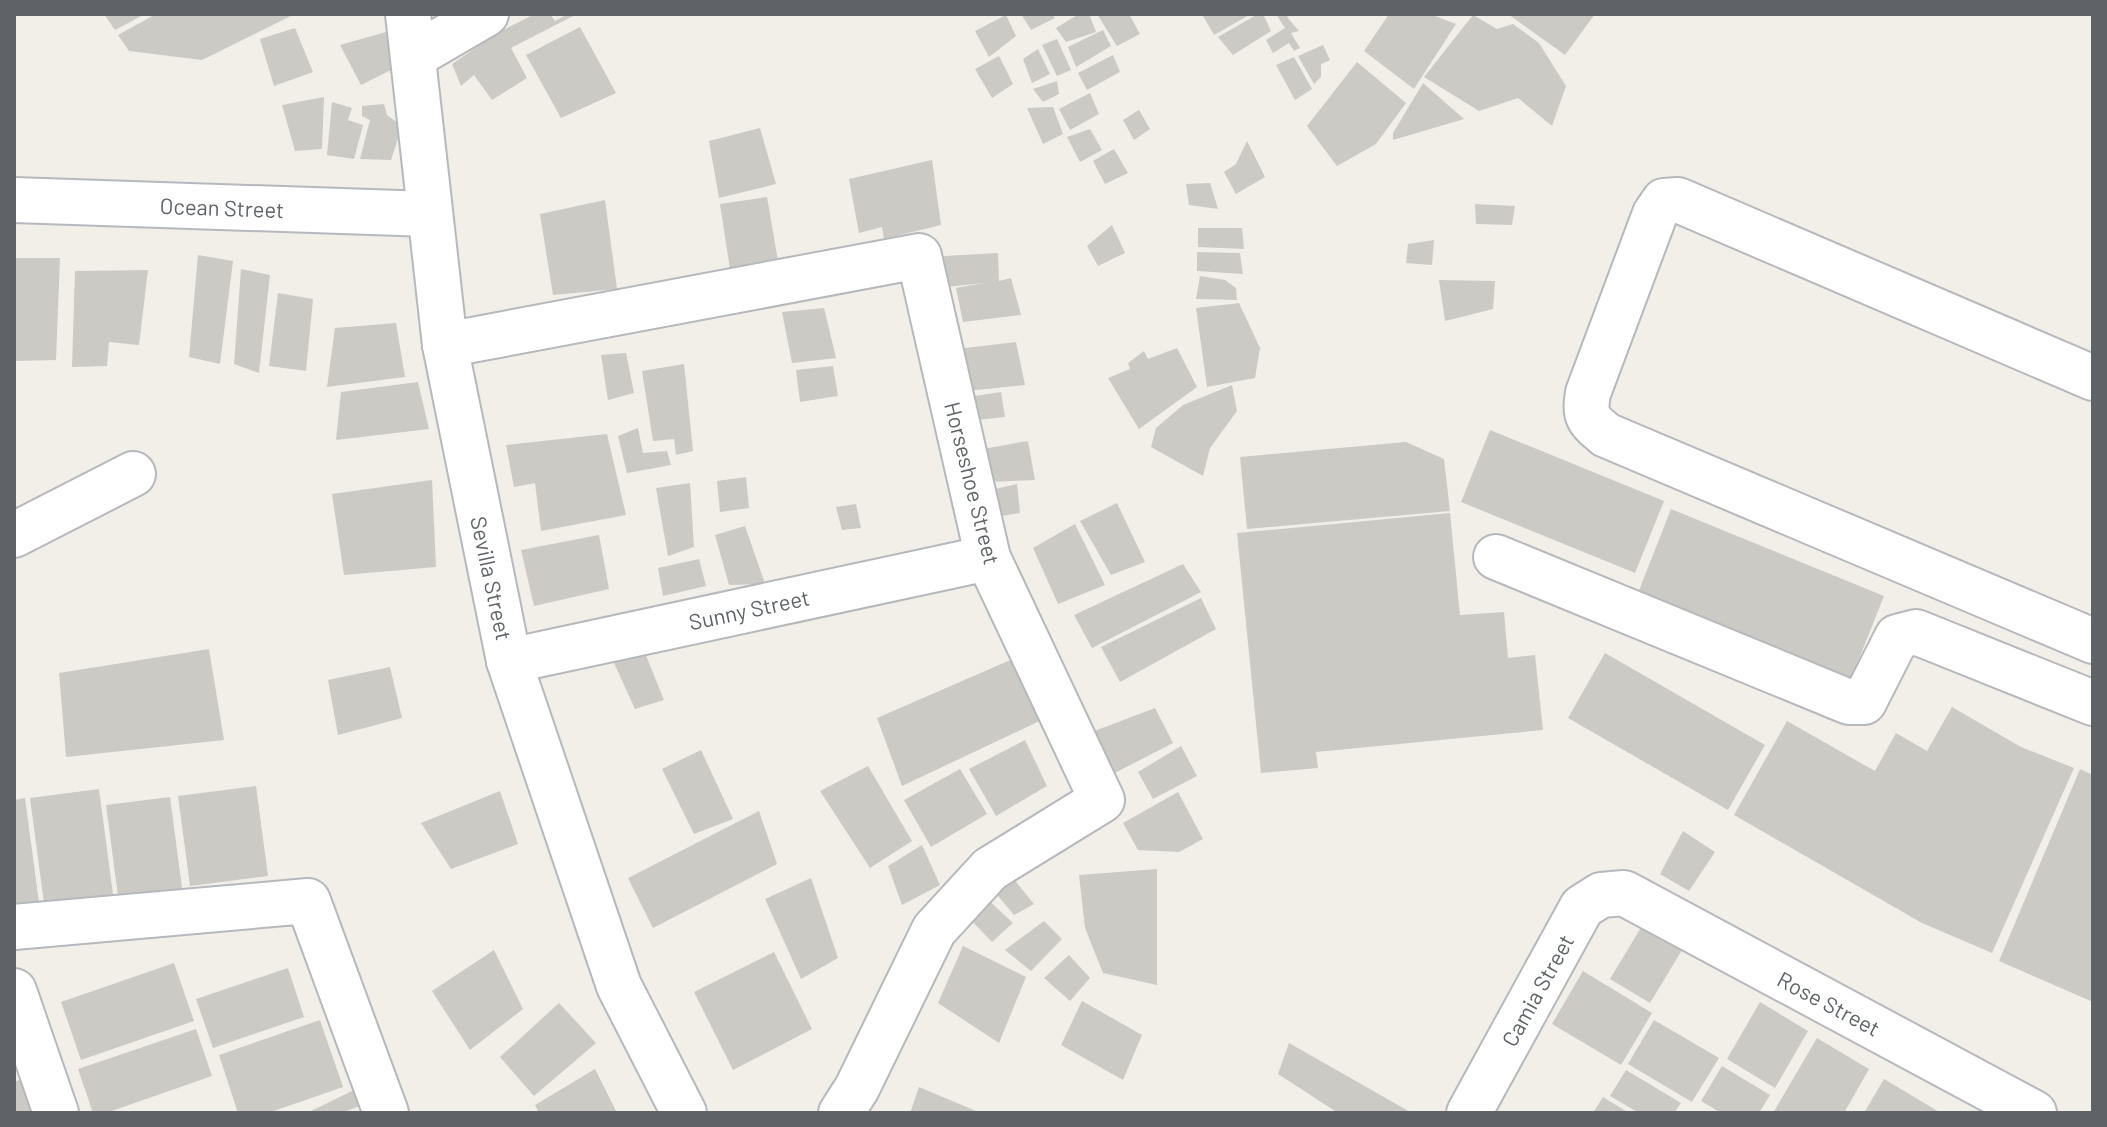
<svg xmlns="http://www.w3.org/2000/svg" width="2107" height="1127" font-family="Barlow,sans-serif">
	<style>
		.building { fill: #cccac5 }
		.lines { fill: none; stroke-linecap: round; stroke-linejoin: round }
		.minor-casing { stroke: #b5b8bc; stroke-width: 48 }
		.minor { stroke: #fff; stroke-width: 44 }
		.labels { text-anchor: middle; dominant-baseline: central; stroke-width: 6; stroke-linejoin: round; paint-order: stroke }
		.street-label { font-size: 22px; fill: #5f6368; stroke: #fff }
	</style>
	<rect width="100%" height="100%" fill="#f1efe8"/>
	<g class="building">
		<polygon points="104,14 145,14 115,30"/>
		<polygon points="156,14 295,14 202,60 129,51 118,35"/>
		<polygon points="535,14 550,14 555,21 568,14 577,14 511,48 527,78 492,100 474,75 461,86 452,64 499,32"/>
		<polygon points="1021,14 1052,14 1055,18 1031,30"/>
		<polygon points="1079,14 1089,14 1096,32 1066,42 1056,28"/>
		<polygon points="1097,14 1129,14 1140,34 1117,46"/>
		<polygon points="1202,14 1251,14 1214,35"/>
		<polygon points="1258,14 1263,14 1271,31 1233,55 1218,37"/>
		<polygon points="1276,14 1295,14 1287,17 1299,31 1291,33 1300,48 1294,51 1289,43 1273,53 1266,40 1285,28"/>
		<polygon points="1389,14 1430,14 1456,24 1414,89 1364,51"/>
		<polygon points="1508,14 1595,14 1565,55"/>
		<polygon points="1006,15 1016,36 989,57 975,31"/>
		<polygon points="1473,15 1497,29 1513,24 1539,43 1566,86 1552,126 1518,98 1479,111 1424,77"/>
		<polygon points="580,27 616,93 561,118 526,55"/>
		<polygon points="295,28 313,72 274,86 260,39"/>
		<polygon points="1103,30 1111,46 1076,67 1068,47"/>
		<polygon points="386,32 393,69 361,85 340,45"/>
		<polygon points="1057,39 1071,70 1057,76 1042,45"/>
		<polygon points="1323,45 1330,60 1321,64 1321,77 1314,84 1298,56"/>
		<polygon points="1038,49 1050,74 1032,83 1023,59"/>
		<polygon points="1113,55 1120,72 1087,90 1078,73"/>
		<polygon points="999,56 1013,84 992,98 975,69"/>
		<polygon points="1294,57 1312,89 1295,100 1276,65"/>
		<polygon points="1357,62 1406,103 1376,144 1337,166 1307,126"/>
		<polygon points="1057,81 1059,94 1043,102 1033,89"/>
		<polygon points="1423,83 1464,119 1393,140 1393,133"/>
		<polygon points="1090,93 1099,114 1070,130 1059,109"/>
		<polygon points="324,97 322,149 295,151 282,105"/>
		<polygon points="332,102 352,108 348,120 363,125 354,159 327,155"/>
		<polygon points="384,104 387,115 402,126 391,160 360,159 370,120 362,116 362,106"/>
		<polygon points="1053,107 1063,134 1043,144 1027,108"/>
		<polygon points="1139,110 1150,129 1134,140 1123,120"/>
		<polygon points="760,128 776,184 719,198 709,141"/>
		<polygon points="1090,129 1102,150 1080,162 1067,137"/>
		<polygon points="1247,141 1265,177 1236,194 1224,172 1236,164"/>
		<polygon points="1114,149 1128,173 1105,184 1093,161"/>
		<polygon points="932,160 941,225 884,239 882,227 859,233 849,179"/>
		<polygon points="1210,183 1218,209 1189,205 1186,184"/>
		<polygon points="767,197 778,261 730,269 720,204"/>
		<polygon points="605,200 617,289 553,295 540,214"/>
		<polygon points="1475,204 1515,206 1512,225 1476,224"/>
		<polygon points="1112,225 1125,253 1098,266 1087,246"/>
		<polygon points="1198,228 1242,228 1244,249 1198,247"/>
		<polygon points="1434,240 1432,265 1406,263 1408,244"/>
		<polygon points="1197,252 1240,253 1243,274 1197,271"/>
		<polygon points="998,253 999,281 1011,278 1021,315 963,322 956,288 984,283 946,287 944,256"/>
		<polygon points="198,255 233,261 220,364 189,357"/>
		<polygon points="14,258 60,258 56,360 14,361"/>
		<polygon points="241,269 270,275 259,373 234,364"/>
		<polygon points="148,270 139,345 109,342 107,366 72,367 75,271"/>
		<polygon points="1200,276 1225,280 1236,288 1237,300 1196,299"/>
		<polygon points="1439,280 1495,281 1493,309 1445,321"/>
		<polygon points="278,293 313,299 306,371 269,366"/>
		<polygon points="1239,303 1260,348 1255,378 1207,387 1196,308"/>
		<polygon points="824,308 836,358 792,363 782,312"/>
		<polygon points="396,323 405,377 327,387 335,328"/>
		<polygon points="1016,342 1025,385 966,391 957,349"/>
		<polygon points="1177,348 1197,387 1139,429 1108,378 1130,369 1128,363 1144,351 1148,359"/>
		<polygon points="626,353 634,393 608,400 601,355"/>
		<polygon points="684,364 693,451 676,455 674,439 653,441 642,371"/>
		<polygon points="833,366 838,396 800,402 796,370"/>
		<polygon points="418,382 429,429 336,440 341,392"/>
		<polygon points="1232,385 1237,411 1210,448 1203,476 1151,447 1156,428 1183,405"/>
		<polygon points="1001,392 1005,417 968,421 962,398"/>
		<polygon points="638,428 643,453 667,451 671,465 627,473 618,436"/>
		<polygon points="1490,430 1664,501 1635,573 1461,502"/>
		<polygon points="607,434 626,515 541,531 535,483 514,487 506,445"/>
		<polygon points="1028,441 1035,480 985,482 977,450"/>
		<polygon points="1406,442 1444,459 1450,511 1247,529 1240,457"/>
		<polygon points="746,477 749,508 720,512 717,481"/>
		<polygon points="432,480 436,567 344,575 332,494"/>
		<polygon points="690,483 694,547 668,556 656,488"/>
		<polygon points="1017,484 1020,513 989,518 983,492"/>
		<polygon points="1117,503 1145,562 1111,575 1080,521"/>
		<polygon points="856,504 861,528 842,530 836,507"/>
		<polygon points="1671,509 1884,596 1851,679 1638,593"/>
		<polygon points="1450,513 1460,615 1504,612 1508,658 1535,655 1543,730 1316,752 1318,768 1261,773 1237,533"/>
		<polygon points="1075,524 1105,585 1058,604 1033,548"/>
		<polygon points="745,526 765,584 729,585 715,535"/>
		<polygon points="599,535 609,589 534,606 521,550"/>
		<polygon points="699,559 706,586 663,596 658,568"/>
		<polygon points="1183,564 1201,592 1092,648 1074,615"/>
		<polygon points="1201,598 1216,629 1120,682 1101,647"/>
		<polygon points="643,648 664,700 635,709 614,663"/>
		<polygon points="209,649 224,740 66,757 59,673"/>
		<polygon points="1605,653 1765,745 1728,810 1568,718"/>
		<polygon points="1015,658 1046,718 902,786 877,718"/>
		<polygon points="390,667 402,718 338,735 328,680"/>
		<polygon points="1952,707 2021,747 2074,768 1992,953 1922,923 1734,815 1787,721 1875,771 1896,733 1927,751"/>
		<polygon points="1155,708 1173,743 1107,777 1084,735"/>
		<polygon points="1025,740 1047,786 996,816 969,769"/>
		<polygon points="1181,746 1197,776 1153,799 1138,772"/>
		<polygon points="701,750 733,819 694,834 662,769"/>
		<polygon points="868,766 912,841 870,868 820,791"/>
		<polygon points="960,769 987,814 931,847 904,800"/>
		<polygon points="2080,769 2093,775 2093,1002 1999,961"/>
		<polygon points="256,786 268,876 190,886 178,796"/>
		<polygon points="99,789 114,902 45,911 30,798"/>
		<polygon points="500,791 518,844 451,869 421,823"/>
		<polygon points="1178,792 1203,839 1179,852 1138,850 1123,823"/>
		<polygon points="170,797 183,895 119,903 106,805"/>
		<polygon points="25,798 40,910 14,914 14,800"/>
		<polygon points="759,811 777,864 653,928 628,878"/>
		<polygon points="1683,831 1715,852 1689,891 1660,874"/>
		<polygon points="922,845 940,885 902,905 888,866"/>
		<polygon points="1157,869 1157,985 1103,973 1085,928 1079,875"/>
		<polygon points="1012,877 1034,904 1014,915 994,891"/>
		<polygon points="811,878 838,958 801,979 765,899"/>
		<polygon points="984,896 1013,923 992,942 963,912"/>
		<polygon points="1044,921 1062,939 1031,971 1005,950"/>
		<polygon points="1642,926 1682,950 1650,1003 1610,979"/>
		<polygon points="963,946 1026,977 999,1043 938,1003"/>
		<polygon points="494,950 523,1009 470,1050 432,991"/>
		<polygon points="774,952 812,1029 733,1070 694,992"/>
		<polygon points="1069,955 1090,978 1070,1001 1044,978"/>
		<polygon points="174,963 194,1021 81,1060 61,1002"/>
		<polygon points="288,968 304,1017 213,1048 196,999"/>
		<polygon points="1583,971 1652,1013 1621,1065 1552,1024"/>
		<polygon points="1082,1001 1142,1035 1123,1080 1061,1045"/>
		<polygon points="1760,1002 1808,1031 1775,1088 1727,1059"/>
		<polygon points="559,1003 596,1043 534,1096 500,1057"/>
		<polygon points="320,1020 343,1087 268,1113 238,1113 219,1055"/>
		<polygon points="1654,1020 1719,1058 1692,1102 1628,1064"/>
		<polygon points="196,1029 212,1076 106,1113 93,1113 78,1069"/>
		<polygon points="1817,1038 1869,1069 1844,1113 1773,1113"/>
		<polygon points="1289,1043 1412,1113 1338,1113 1278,1074"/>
		<polygon points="1722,1066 1770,1095 1759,1113 1721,1113 1701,1101"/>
		<polygon points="595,1069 617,1113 539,1113 535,1105"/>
		<polygon points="1626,1070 1681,1103 1674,1113 1639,1113 1610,1096"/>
		<polygon points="22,1079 34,1113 14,1113 14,1082"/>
		<polygon points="1884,1079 1941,1113 1864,1113"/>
		<polygon points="919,1087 981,1113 910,1113"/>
		<polygon points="354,1090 363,1105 346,1111 347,1113 307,1113"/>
		<polygon points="1603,1097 1629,1113 1593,1113"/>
	</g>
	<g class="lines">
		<g class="minor-casing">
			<g id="minor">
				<polyline points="408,14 445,345 509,661 619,986 684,1113"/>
				<polyline points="414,56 486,14"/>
				<polyline points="14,200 429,214"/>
				<polyline points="445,345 919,256 988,558 1102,800 990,869 934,930 857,1088 841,1113"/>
				<path d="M2093,378L1678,200L1664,201L1655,214L1588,393C1584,417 1588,420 1606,435L2093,641"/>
				<polyline points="14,535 133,474"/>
				<polyline points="1496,557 1849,702 1864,702 1897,637 1916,632 2093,703"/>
				<polyline points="509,661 988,558"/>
				<polyline points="14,927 308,901 386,1113"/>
				<polyline points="14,991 56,1113"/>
				<polyline points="1469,1113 1582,907 1601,895 1624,893 2034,1113"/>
			</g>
		</g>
		<use href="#minor" class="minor"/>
	</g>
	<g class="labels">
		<g class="street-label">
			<text transform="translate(222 207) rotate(2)">Ocean Street</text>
			<text transform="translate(973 483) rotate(76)">Horseshoe Street</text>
			<text transform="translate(492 578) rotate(78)">Sevilla Street</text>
			<text transform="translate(749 609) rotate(-12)">Sunny Street</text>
			<text transform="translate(1537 990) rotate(-61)">Camia Street</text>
			<text transform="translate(1829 1003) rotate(28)">Rose Street</text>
		</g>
	</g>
	<rect width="2107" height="1127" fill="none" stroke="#5f6368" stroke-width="32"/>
</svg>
